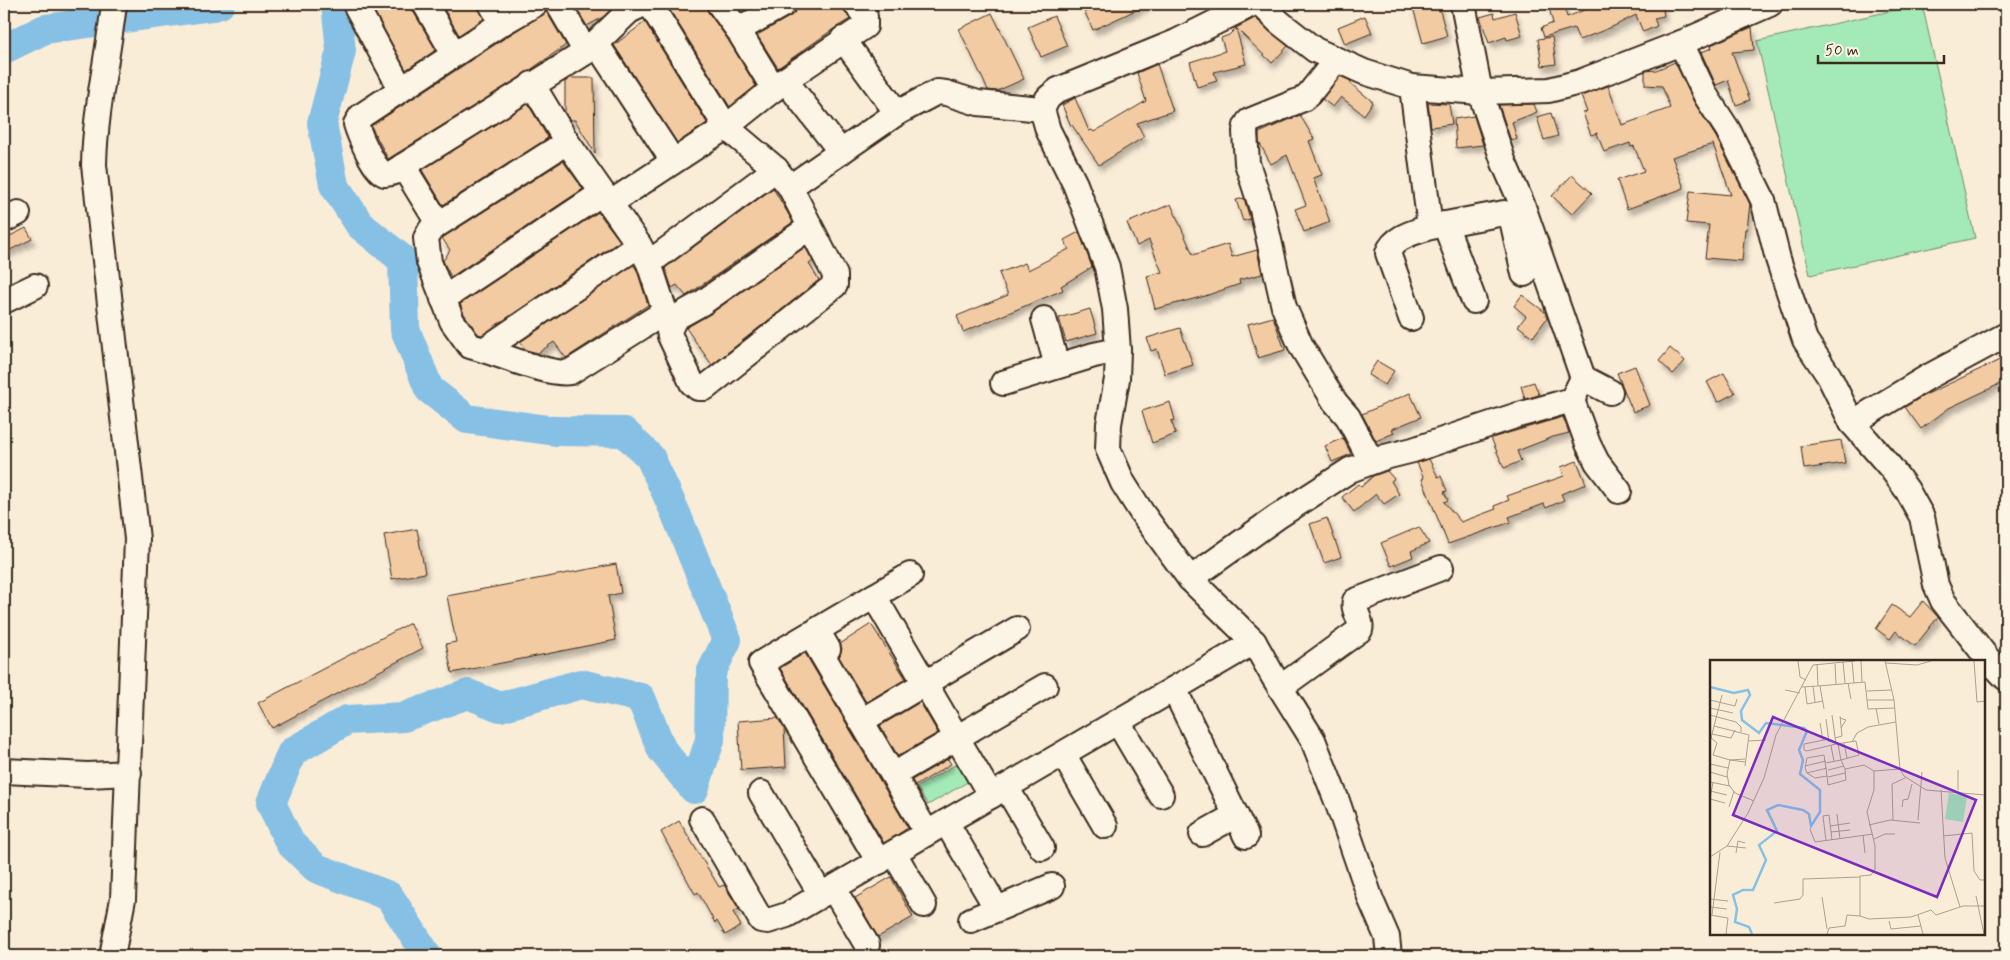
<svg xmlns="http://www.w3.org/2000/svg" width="2010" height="960" font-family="Mynerve,sans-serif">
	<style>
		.pitch { fill: #a4eab6; stroke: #708a6a }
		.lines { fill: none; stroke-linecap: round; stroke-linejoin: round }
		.river { stroke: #87c0e5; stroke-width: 30 }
		.building { fill: #f3cba2; stroke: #3b2a1e; filter: url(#shadow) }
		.minor-casing { stroke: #3b2a1e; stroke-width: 28 }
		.minor { stroke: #fcf5e5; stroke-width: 24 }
		.inset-river { fill: none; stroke: #87c0e5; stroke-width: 2.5 }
		.inset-road { fill: none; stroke: #ae9f8e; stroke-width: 1 }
		.view { fill: #7b2cbf; fill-opacity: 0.15; stroke: #7b2cbf; stroke-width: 2.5 }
		.inset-edge { fill: none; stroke: #3b2a1e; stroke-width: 2.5 }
	</style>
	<defs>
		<filter id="shadow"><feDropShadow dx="3" dy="5.5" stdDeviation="2.5" flood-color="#0004"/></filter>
	</defs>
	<rect width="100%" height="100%" fill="#faedd8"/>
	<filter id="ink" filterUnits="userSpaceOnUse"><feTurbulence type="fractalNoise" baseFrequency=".02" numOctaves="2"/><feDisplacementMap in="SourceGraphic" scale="10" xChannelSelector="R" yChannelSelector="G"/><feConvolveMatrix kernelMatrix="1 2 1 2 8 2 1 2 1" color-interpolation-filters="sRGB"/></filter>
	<g filter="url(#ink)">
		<g class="pitch">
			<polygon points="1922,4 1975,238 1810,275 1757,41"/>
			<polygon points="960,762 971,780 928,805 917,787"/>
		</g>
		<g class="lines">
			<g class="river">
				<polyline points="336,4 341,51 322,123 334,185 360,225 403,260 405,329 429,389 467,419 556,431 624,432 650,457 676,514 727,640 711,673 710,740 694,789 662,750 641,698 581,684 500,707 468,694 404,717 347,720 292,752 271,803 290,843 316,868 389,896 426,954 425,956"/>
				<polyline points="4,49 45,29 213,6 220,4"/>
			</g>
		</g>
		<g class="building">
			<polygon points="370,4 411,4 413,11 436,50 406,70"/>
			<polygon points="441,4 477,4 484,19 459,35"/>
			<polygon points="574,4 617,4 603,17 587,26"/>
			<polygon points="674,4 706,4 708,12 727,38 756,86 730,107 668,7"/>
			<polygon points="736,4 756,4 742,12"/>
			<polygon points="798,4 843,4 845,12 850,19 835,28 778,68 757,35 791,16 796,11"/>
			<polygon points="1081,4 1149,4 1093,30"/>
			<polygon points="1412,4 1438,4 1447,36 1423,43"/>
			<polygon points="1548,4 1563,4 1567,17 1599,4 1662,4 1664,16 1654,18 1657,26 1643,32 1636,15 1612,27 1579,40 1574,28 1544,37 1541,28 1553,23"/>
			<polygon points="546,11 566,45 516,80 388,159 371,126"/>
			<polygon points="1515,12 1522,36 1507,40 1506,37 1489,43 1480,17 1494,13 1495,18"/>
			<polygon points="992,13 1024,79 997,91 988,90 959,29"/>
			<polygon points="1054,16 1067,46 1041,57 1028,27"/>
			<polygon points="1365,16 1372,33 1345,44 1338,27"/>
			<polygon points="1255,18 1288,46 1272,63 1236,28"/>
			<polygon points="645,22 707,123 677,143 614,45"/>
			<polygon points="1752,27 1754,50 1732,52 1750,100 1736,105 1728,80 1716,85 1701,52 1712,48 1711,45"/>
			<polygon points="1236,28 1246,64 1214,72 1217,81 1197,87 1190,62 1225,51 1221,38 1229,35"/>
			<polygon points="1552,37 1556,64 1542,66 1538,39"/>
			<polygon points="1675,62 1694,102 1716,137 1750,204 1747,229 1745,229 1742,261 1705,258 1709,225 1686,223 1690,191 1731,195 1713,144 1672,157 1684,188 1627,209 1617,180 1644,171 1634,146 1631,147 1630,143 1604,152 1597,133 1591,135 1583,113 1587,112 1581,96 1608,86 1622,125 1670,108 1662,86 1645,85 1645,71 1656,70"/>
			<polygon points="1157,64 1173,111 1137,123 1144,137 1099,165 1072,125 1071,126 1062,105 1075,98 1089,131 1092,130 1094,132 1146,101 1137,73"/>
			<polygon points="1340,76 1351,81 1350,83 1373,102 1364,115 1341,97 1333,107 1322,99"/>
			<polygon points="570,78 594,78 595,153 575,120 570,120 565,112 565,82"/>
			<polygon points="1428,103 1449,104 1452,124 1431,127"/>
			<polygon points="528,104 548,138 443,205 422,170"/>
			<polygon points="1534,104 1537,112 1512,122 1517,139 1511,141 1499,105"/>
			<polygon points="1551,113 1558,136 1544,140 1537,117"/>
			<polygon points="1300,115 1314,139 1309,141 1322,175 1313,178 1330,222 1304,232 1295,209 1306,205 1287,155 1271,164 1259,142 1259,133"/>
			<polygon points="1474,116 1483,145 1456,148 1454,119"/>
			<polygon points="563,161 583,189 451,277 443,261 450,250 442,238"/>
			<polygon points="1572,175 1592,193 1572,214 1552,196"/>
			<polygon points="773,188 793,222 686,296 677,285 672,288 665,268"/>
			<polygon points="1244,198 1250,219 1243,221 1236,200"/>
			<polygon points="1171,204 1193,255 1228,244 1232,257 1257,250 1262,274 1239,280 1240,284 1205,296 1155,309 1147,276 1162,272 1149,240 1137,246 1127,223"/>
			<polygon points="598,212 620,241 482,335 478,334 464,314 460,304"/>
			<polygon points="26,228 32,239 4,253 4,239"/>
			<polygon points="1079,232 1092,267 1061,286 1063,290 963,332 957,316 1008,295 999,273 1025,263 1028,270 1069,249 1064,240"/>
			<polygon points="805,247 813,261 809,264 819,280 712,365 686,328 710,314"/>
			<polygon points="633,265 637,270 648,305 566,358 554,342 538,353 526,350 520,342"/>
			<polygon points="1522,295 1545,312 1547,318 1533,337 1518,326 1526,316 1514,306"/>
			<polygon points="1090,309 1097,333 1066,342 1059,318"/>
			<polygon points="1273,317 1285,350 1258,358 1248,324"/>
			<polygon points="1180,328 1193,365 1165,374 1157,349 1151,351 1147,338"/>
			<polygon points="1670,348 1685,361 1673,374 1659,361"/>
			<polygon points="2006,357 2006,381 1949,408 1921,429 1905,407 1923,396"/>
			<polygon points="1377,361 1394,371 1385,385 1368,375"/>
			<polygon points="1635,366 1650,405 1633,412 1617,373"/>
			<polygon points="1724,373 1735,393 1718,402 1707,382"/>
			<polygon points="1534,382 1539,395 1525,399 1521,386"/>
			<polygon points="1410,393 1421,417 1392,429 1394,433 1376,441 1362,414"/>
			<polygon points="1170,402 1175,420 1171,421 1176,434 1152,443 1142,411"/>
			<polygon points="1563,417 1569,433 1553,437 1517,451 1521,461 1504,468 1491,438"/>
			<polygon points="1343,438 1351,454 1332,462 1325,446"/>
			<polygon points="1841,440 1845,463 1804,469 1801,446"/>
			<polygon points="1429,459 1438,477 1441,476 1447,491 1444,492 1448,500 1444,502 1461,522 1496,509 1494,506 1509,500 1507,496 1564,476 1561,467 1577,461 1586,484 1561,494 1564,500 1546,508 1544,504 1509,517 1511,522 1448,544 1422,479 1424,478 1417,463"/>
			<polygon points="1387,471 1394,479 1391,481 1399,494 1384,504 1376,494 1354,512 1342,497 1358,484 1361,487 1373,476"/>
			<polygon points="1327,518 1341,557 1324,563 1310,524"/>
			<polygon points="1419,527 1429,543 1411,551 1413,557 1391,566 1381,543"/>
			<polygon points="417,529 425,573 392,579 384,535"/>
			<polygon points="616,564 621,593 608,596 616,640 452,673 446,644 456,642 447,596"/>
			<polygon points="1923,601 1938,617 1915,646 1896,631 1890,639 1876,629 1892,605 1910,617"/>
			<polygon points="410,623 423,648 272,728 258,703"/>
			<polygon points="871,624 906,679 866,702 839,657 842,649 840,644"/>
			<polygon points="805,653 908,828 884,843 780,668"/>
			<polygon points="920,702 938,733 898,756 880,726"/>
			<polygon points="778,718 784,728 786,767 741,770 738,721"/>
			<polygon points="948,759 951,764 915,786 912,780"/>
			<polygon points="679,821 719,887 724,885 739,909 733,912 741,926 725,935 717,921 715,923 698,892 695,894 661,832"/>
			<polygon points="891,877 913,917 878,937 855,898"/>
		</g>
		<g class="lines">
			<g class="minor-casing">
				<g id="minor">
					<polyline points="355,4 401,89"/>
					<polyline points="425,4 454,54"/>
					<polyline points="491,4 502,23"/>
					<path d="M535,4L502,23L361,116L356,124C359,134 375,173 385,174C391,175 398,169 403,166L586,52L629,11L644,4"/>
					<polyline points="558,4 586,52"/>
					<polyline points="650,4 726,127 785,80 865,26 865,16 856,4"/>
					<polyline points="719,4 738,30 774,89"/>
					<polyline points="1252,4 1176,42 1058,90 1048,98 1042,109 1048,130 1075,184 1107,267 1115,309 1118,350 1117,379 1109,424 1108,449 1123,483 1142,513 1190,579 1254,642 1273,676 1313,740 1337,801 1371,900 1387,937 1389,956"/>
					<polyline points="1261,4 1279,22 1315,50 1364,72 1412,87 1480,92 1549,90 1580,82 1681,43 1770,4"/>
					<polyline points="1463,4 1480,92 1504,163 1522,204 1583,378"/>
					<polyline points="738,30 784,4"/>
					<polyline points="843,39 897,113"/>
					<polyline points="596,43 673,161"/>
					<polyline points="1681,43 1706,96 1728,130 1763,200 1778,259 1805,340 1829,376 1852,423 1891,468 1907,490 1922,517 1936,585 1943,601 1988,659 2006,678"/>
					<polyline points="1336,60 1309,94 1303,99 1249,121 1246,126 1245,132 1247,163 1262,209 1284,307 1301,346 1335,402 1348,417 1371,461"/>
					<polyline points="785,80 841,152"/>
					<polyline points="567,142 431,229 426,238 429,262 452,321 470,346 484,350 639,245"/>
					<polyline points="403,166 438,223"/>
					<polyline points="609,204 726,127 776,169 790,187"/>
					<polyline points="4,220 18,213"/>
					<polyline points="1445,224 1474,301"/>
					<polyline points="810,227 702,303 675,318 669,331 670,336 692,383 698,388 705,388 835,285 835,275 790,187 897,113 937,92 946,93 978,103 1042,109"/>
					<polyline points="1430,227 1504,213 1509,215 1513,224 1524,274"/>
					<polyline points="649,263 776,169"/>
					<polyline points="443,299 602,193"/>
					<polyline points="4,301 35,286"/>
					<path d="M1411,318L1388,253C1393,237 1415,232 1430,227L1412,87"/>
					<polyline points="1044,319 1057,366"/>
					<path d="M484,350C504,356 551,376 570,372L665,312L649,263L639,245L567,142L532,84"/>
					<polyline points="1003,383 1094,355 1118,350"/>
					<polyline points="1572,400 1588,444 1597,462 1619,491"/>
					<polyline points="1852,423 1928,377 2006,335"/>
					<polyline points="1190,579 1277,517 1350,470 1385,457 1413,450 1515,416 1572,400 1583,378 1610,392"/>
					<polyline points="874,596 991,796"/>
					<polyline points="828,649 817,630 910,575"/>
					<path d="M1281,687L1360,630C1363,620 1352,611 1355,601L1441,568"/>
					<polyline points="1174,689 1246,836"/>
					<polyline points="861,721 1017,629"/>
					<polyline points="1118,722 1161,795"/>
					<polyline points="1063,754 1105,826"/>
					<polyline points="4,771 88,775 129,773"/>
					<polyline points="893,775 1045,686"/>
					<polyline points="1006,787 1042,848"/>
					<polyline points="761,793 821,895"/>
					<polyline points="702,819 761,920 768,921 787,915 1254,642"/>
					<polyline points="946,822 997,909"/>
					<polyline points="1202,834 1236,815"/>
					<polyline points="894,853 924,905"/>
					<polyline points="879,862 761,663 810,634 927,833"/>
					<polyline points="833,888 867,945"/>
					<polyline points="971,920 1052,886"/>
					<path d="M112,956L123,899L137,539L94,165C95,111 108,57 114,4"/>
				</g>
			</g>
			<use href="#minor" class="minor"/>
		</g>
	</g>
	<g transform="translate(1710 660)">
		<rect width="275" height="275" fill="#faedd8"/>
		<path d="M239,133L257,136L253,162L235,159Z" fill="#a4eab6"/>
		<path class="inset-river" d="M0,27L24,33L38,30L40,35L31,51L32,60L49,73L56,63L94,68L97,71L89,90L93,100L90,114L110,130V152L101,166L99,154L93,150L68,145L57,150L67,171L49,185L56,200L43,230H33L23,235L27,249L25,262L39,267L42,274"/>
		<path class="inset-road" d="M88,1L90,17L96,20M142,1L144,23M151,1L152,22M175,1L184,40L190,109L194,116L216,130L275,135M264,1L267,42L275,41M133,2L135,23M176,3L207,5L221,1M107,4L108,26L155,22L157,40H184M125,4L126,24M138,23L141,39M103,26L105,42M110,26L114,49M92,27L108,26M95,27L97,44L113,41M75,30L90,33M157,31L181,30M12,35L1,78L7,83L3,95L20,100L17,114L19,125L25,133L44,141M0,40L25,46L27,39M157,40L158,49L185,48M0,48L23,53M166,48L169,64M0,55L26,62L31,67V72M122,55L126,84M130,58L136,60L131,68M116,59L119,82M110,63L113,80M4,66L39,75L35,106M2,74L21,78L25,70M125,78L132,76L130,56M119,79L94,84V90L97,91L126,84L146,81L149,95L131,100L128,84M39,81L56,80M142,82L147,73L158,67L186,62M134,83L137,98M121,86L124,101M114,95L97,98L95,108L97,113L117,108M35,99L20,100L35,102M116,103L131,100L135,109M0,104L18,108M95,106L116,101M118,110L134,106M248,110V130M0,112L17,117M97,113L105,118L117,116L114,95M117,116L118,125L136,120L135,109L154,105L164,111M118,117L135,113M0,122L20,126M231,130L235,198L250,247M0,131L17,135M0,139L3,122M0,139L15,143M19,147L24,131M192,147L193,140L198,139L202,124M127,154L130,179M183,160L182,124L195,118M208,160L212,112M159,165L180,160L210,163M120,166L140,163M100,169L105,182L163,174M121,172L140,170M153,175L155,193M233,176L262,173L264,211L270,220H275M164,179L175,174H185M116,181L113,156L119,155L122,180M17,186L36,188M26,193L28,181L35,183M0,197L17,186L38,153L54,118L66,75L103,5L145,1M266,236L274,274M112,237L117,269M0,239L18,241M64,243L90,239L93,235V219L150,217M0,247L17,249M0,255L18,258L16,274M2,255L10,192M208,255L213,274M150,256L159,259L201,257L221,250L226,255L253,246H275M179,261L181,269L211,266M117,274L119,268L135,266L137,255L150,256V216L161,215L165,209V186L157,152L164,130V111L190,109"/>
		<path class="view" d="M63,57L266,140L227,237L23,155Z"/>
		<rect width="275" height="275" class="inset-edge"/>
	</g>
	<rect width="2010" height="960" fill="none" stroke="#fcf5e5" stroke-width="20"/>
	<rect x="10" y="10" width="1990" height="940" fill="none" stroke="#3b2a1e" stroke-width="2" filter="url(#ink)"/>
	<path d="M1818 55v8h126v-8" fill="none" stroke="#3b2a1e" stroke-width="2.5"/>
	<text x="1825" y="55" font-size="15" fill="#3b2a1e" stroke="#fcf5e5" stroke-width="4" paint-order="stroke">50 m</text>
</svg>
